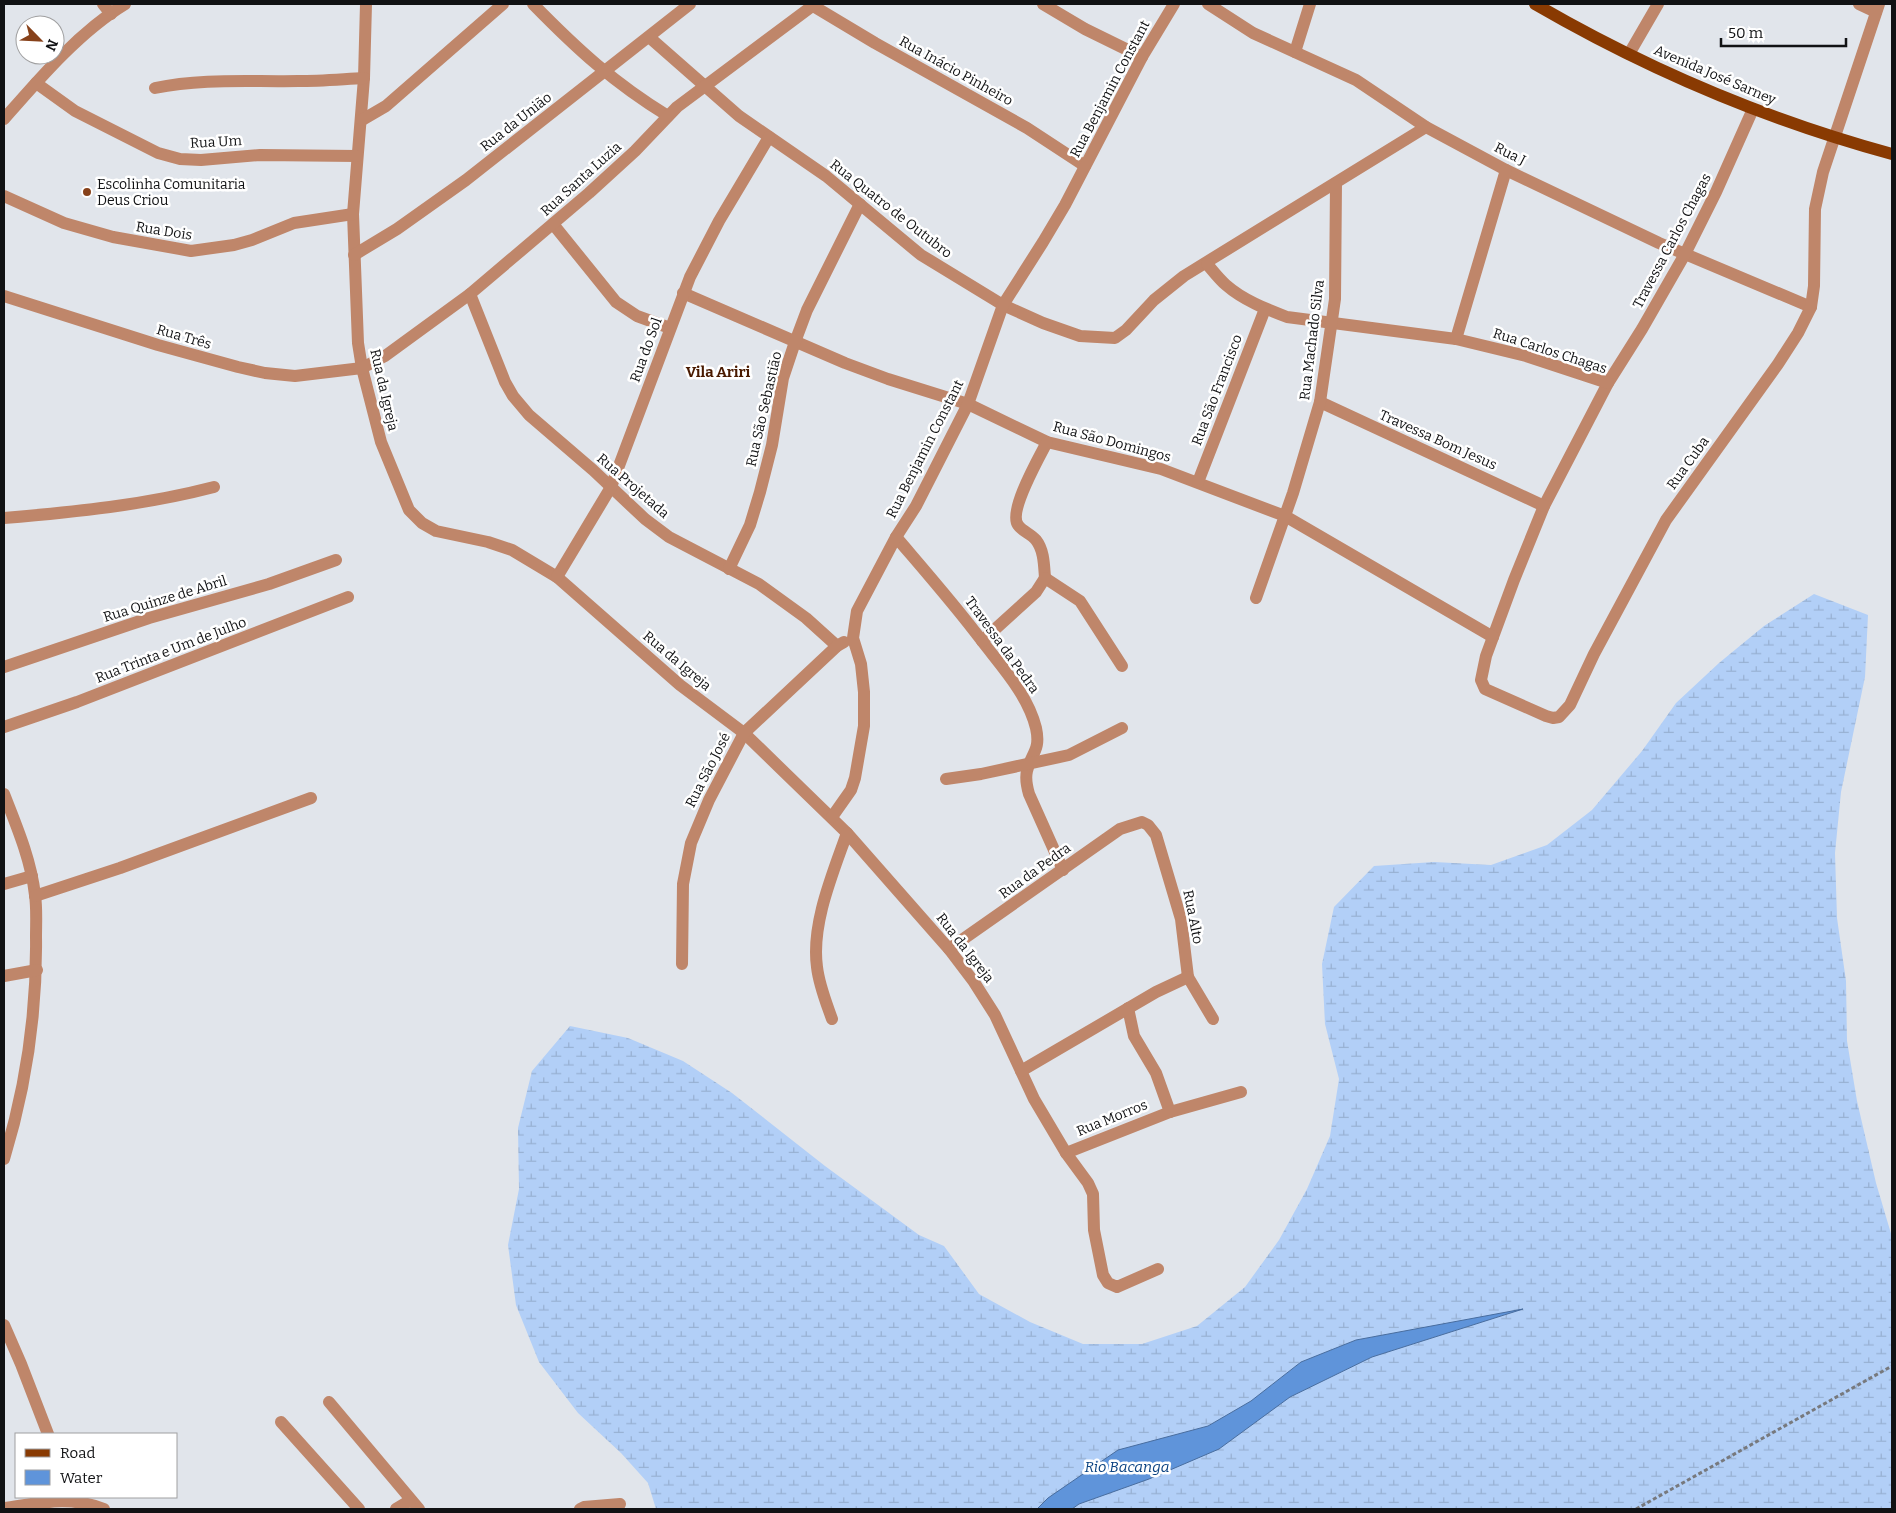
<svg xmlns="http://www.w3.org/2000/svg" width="1896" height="1513" font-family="Bitter,serif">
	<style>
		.wetland { fill: url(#wetland-marsh) }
		.water { fill: #5f94da; stroke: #486d9f }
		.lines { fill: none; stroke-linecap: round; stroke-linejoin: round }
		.path { stroke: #77797d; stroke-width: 3; stroke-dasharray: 4 2.5; stroke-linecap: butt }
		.minor { stroke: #bf866a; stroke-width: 12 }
		.major { stroke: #893a02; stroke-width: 12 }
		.poi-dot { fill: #87411a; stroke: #fff; stroke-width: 2 }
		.labels { text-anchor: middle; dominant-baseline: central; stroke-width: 5; stroke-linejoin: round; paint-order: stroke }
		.street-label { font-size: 14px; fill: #111214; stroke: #fff }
		.poi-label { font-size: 14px; fill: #111214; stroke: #fff; text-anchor: start }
		.neighbourhood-label { font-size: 15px; font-weight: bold; fill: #491a00; stroke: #fff }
		.water-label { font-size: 15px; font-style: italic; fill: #0a4281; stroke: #fff }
	</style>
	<defs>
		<pattern id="wetland-marsh" width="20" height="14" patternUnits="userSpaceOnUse" patternTransform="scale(1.25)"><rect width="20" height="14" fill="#b2cff7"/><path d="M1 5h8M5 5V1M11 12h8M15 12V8" fill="none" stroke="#98b1d3"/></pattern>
	</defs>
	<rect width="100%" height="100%" fill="#e1e5eb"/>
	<polygon class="wetland" points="1814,594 1868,615 1865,677 1841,792 1835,853 1837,918 1846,981 1847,1041 1857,1101 1876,1183 1892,1237 1892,1509 1072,1509 1079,1504 1219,1449 1290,1397 1372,1357 1517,1311 1356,1340 1301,1362 1251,1401 1208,1426 1167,1437 1048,1498 1037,1509 656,1509 648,1483 621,1453 578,1413 539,1362 516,1305 508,1245 519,1189 518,1128 532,1071 570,1026 628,1038 683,1061 732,1093 825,1166 919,1235 944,1246 979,1294 1030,1322 1083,1344 1142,1344 1197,1326 1245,1287 1279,1240 1307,1189 1330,1136 1339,1079 1325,1024 1322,964 1334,907 1374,866 1434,862 1491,865 1547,845 1592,810 1642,751 1676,703 1719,663 1764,626"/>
	<polygon class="water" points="1523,1309 1372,1357 1290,1397 1219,1449 1149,1479 1079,1504 1072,1509 1037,1509 1048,1498 1118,1450 1208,1426 1251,1401 1301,1362 1356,1340"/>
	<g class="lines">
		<polyline class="path" points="1636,1509 1892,1366"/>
		<g class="minor">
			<polyline points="103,4 111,14"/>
			<polyline points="366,4 364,78 353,214 358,343 362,368 381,442 409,510 422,523 436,531 488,542 512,550 557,577 680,685 744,733 847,833 949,949 974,982 995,1015 1034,1099 1066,1153 1088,1183 1093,1194 1094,1230 1103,1275 1108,1283 1117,1287 1158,1269"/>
			<path d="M533,4C577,49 614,83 668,116"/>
			<polyline points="810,4 875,43 1027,128 1085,166"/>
			<polyline points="1043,4 1085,29 1142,57"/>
			<polyline points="1208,4 1253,33 1356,80 1426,127 1506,170 1659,243 1811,307"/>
			<polyline points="1859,4 1876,12"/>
			<polyline points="649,37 739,116 826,176 921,255 1003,305 1043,323 1080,336 1115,338 1126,330 1154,300 1184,276 1426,127"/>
			<polyline points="1295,52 1310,4"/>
			<polyline points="1629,54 1658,4"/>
			<polyline points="36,83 75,111 158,153 180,159 201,160 260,155 357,156"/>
			<path d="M155,88C202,78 251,82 298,81C320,81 343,79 364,78"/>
			<polyline points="1753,109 1716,192 1685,254 1642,329 1608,383 1544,506 1514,580 1486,656 1481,680 1485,689 1546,716 1553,718 1559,717 1570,705 1594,654 1666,520 1778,364 1798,333 1811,307 1814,286 1815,209 1823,172 1879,4"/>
			<path d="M4,119C39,79 79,32 125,4"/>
			<polyline points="362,120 386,106 503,4"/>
			<polyline points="4,196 64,223 113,237 191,251 234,245 252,240 294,223 353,214"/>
			<polyline points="553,224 616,302 637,316 670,328"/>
			<polyline points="354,255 397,229 466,180 690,4"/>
			<path d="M1207,264C1213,271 1219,279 1226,285C1243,300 1266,309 1287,317L1456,339L1526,356L1608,383"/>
			<polyline points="683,293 845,363 888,379 968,404 1047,442 1161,469 1285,516 1493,637"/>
			<polyline points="470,294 505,382 513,396 529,415 593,470 645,519 669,537 759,584 806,618 837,646"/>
			<polyline points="4,296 158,345 238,367 265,373 295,376 362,368 385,356 470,294 589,193 635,151 677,107 815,4"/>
			<polyline points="1456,339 1506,170"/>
			<polyline points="1320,402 1544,506"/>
			<polyline points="1198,482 1265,309"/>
			<path d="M4,518C75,512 145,505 214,487"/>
			<path d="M896,537C925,571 955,605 982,641C1002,667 1028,695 1036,728C1041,751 1031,753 1027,771C1025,779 1027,787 1029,794L1063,870"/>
			<polyline points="729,569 750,525 760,492 772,445 783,378 795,342 807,310 860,204"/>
			<polyline points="557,577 611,487 690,277 719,221 769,137"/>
			<path d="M1045,578C1044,565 1044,550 1036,540C1031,534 1022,531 1018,525C1008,511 1040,456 1047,442"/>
			<polyline points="1045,578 1080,601 1122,666"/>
			<polyline points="1256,598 1293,493 1320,402 1335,299 1336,183"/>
			<polyline points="982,641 1036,592 1045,578"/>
			<polyline points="4,667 149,618 269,584 336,560"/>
			<polyline points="4,727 77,702 348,597"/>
			<polyline points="946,779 981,774 1069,755 1122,728"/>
			<path d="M4,794C17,827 31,860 35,895C37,909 36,923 36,937C37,1012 26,1087 4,1159"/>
			<polyline points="832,817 851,790 855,778 864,726 864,692 861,664 853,638 857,611 896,537 916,506 968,404 1003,305 1043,242 1065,205 1142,57 1174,4"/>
			<polyline points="4,884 32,876"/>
			<polyline points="35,896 120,868 311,798"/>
			<polyline points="949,949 1120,829 1142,822 1148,825 1156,835 1181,919 1188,977 1213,1019"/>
			<polyline points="682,964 683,884 691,843 709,800 744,733 837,646 844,642"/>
			<polyline points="4,976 37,970"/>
			<polyline points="1128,1008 1134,1036 1156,1073 1170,1112"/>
			<path d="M832,1019C826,1002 819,985 817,967C811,924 833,873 847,833"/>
			<polyline points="1021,1071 1156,992 1188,977"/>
			<polyline points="1066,1153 1170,1112 1241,1092"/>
			<polyline points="4,1325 21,1364 48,1434"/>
			<polyline points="329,1402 419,1509"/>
			<polyline points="281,1422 359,1509"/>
			<path d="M4,1508C40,1503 69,1495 104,1509"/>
			<polyline points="396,1509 411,1500"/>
			<polyline points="580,1509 584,1507 620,1504"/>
		</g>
		<path class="major" d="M1535,4C1647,69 1767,120 1892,154"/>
	</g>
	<circle class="poi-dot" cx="87" cy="192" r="5"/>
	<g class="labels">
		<g class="street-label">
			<text transform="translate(956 71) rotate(29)">Rua Inácio Pinheiro</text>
			<text transform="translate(1715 75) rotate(23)">Avenida José Sarney</text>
			<text transform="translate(1110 89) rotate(-62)">Rua Benjamin Constant</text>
			<text transform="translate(516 122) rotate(-38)">Rua da União</text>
			<text transform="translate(216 142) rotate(-3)">Rua Um</text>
			<text transform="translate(1510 154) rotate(27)">Rua J</text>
			<text transform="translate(581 179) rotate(-42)">Rua Santa Luzia</text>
			<text transform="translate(891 209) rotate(38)">Rua Quatro de Outubro</text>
			<text transform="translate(164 231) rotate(9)">Rua Dois</text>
			<text transform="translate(1672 241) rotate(-62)">Travessa Carlos Chagas</text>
			<text transform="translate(184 337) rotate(16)">Rua Três</text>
			<text transform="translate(1312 340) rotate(-83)">Rua Machado Silva</text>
			<text transform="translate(646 350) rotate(-70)">Rua do Sol</text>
			<text transform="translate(1550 351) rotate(18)">Rua Carlos Chagas</text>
			<text transform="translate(384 390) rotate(77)">Rua da Igreja</text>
			<text transform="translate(1217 390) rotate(-69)">Rua São Francisco</text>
			<text transform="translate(764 409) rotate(-77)">Rua São Sebastião</text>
			<text transform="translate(1438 440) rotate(24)">Travessa Bom Jesus</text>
			<text transform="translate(1112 442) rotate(15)">Rua São Domingos</text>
			<text transform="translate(925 449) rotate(-63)">Rua Benjamin Constant</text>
			<text transform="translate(1688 463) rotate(-54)">Rua Cuba</text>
			<text transform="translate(633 486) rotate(41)">Rua Projetada</text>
			<text transform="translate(165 599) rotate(-17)">Rua Quinze de Abril</text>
			<text transform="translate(1002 645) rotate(54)">Travessa da Pedra</text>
			<text transform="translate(171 650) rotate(-21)">Rua Trinta e Um de Julho</text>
			<text transform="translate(677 661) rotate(40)">Rua da Igreja</text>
			<text transform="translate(708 770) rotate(-63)">Rua São José</text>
			<text transform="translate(1035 871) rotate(-36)">Rua da Pedra</text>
			<text transform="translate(1193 917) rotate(79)">Rua Alto</text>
			<text transform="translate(965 948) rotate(52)">Rua da Igreja</text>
			<text transform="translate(1112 1118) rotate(-22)">Rua Morros</text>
		</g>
		<g class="poi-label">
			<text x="97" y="184">Escolinha Comunitaria<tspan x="97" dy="16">Deus Criou</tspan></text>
		</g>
		<g class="neighbourhood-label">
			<text x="718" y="372">Vila Ariri</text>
		</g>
		<g class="water-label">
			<text x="1127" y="1467">Rio Bacanga</text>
		</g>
	</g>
	<rect width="1896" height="1513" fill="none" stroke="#111214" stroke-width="10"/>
	<rect x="15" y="1433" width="162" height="65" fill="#ffffff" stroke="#a0a0a1"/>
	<rect x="25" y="1449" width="25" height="8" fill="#893a02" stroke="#a0a0a1"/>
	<text x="60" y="1458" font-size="15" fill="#111214">Road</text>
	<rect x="25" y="1470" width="25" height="15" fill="#5f94da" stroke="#a0a0a1"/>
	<text x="60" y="1483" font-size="15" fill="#111214">Water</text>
	<g transform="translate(40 40) rotate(114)"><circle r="24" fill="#ffffff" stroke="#a0a0a1"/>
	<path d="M0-4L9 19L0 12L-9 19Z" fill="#87411a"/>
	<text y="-8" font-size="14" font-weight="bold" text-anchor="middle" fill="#111214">N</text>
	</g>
	<path d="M1721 38v8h125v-8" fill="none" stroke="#111214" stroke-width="2.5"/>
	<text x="1728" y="38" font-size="15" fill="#111214" stroke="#ffffff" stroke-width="4" paint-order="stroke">50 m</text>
</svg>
